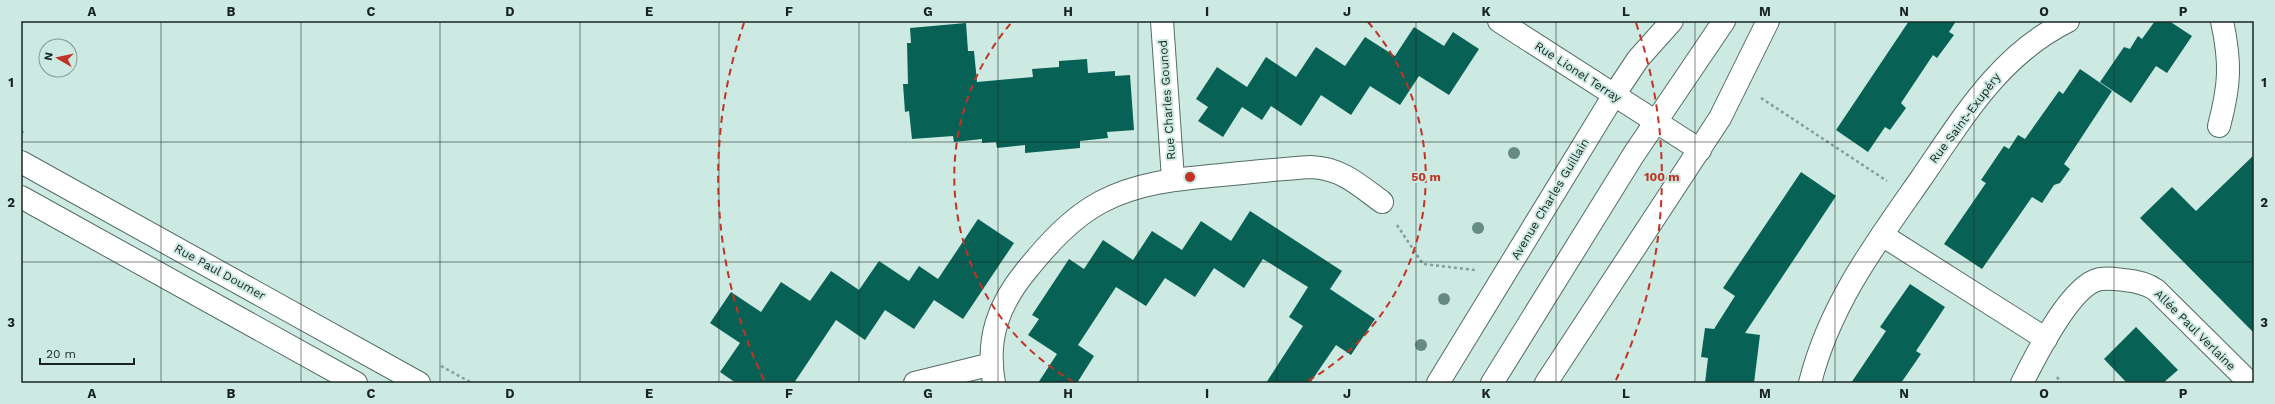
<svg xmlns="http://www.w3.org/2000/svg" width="2275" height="404" font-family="'Work Sans',sans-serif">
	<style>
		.building { fill: #076155 }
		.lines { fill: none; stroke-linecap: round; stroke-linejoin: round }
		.minor-casing { stroke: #536d67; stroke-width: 24 }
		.major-casing { stroke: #536d67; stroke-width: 24 }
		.path { stroke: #879d98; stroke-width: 2.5; stroke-dasharray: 3 3; stroke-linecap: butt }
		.minor { stroke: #fff; stroke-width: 22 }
		.major { stroke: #fff; stroke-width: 22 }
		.tree { fill: #658b83 }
		.grid { fill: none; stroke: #192422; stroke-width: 1; stroke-opacity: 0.55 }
		.ring { fill: none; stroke: #c13425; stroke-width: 2; stroke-dasharray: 7 5 }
		.labels { text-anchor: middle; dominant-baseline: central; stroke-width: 4; stroke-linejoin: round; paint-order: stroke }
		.street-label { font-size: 12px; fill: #192422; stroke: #cce9e2 }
		.centre { fill: #c13425; stroke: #cce9e2; stroke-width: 2 }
		.ring-label { font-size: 12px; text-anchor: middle; font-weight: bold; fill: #c13425; stroke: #cce9e2; stroke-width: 4; stroke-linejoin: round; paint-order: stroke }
		.neatline { fill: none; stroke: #192422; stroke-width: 1.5 }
		.grid-label { font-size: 13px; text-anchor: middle; font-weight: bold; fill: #192422 }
	</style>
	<rect width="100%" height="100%" fill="#cce9e2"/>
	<g class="building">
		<polygon points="1909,21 1956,21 1949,32 1954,35 1937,58 1933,55 1901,103 1906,108 1890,130 1885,127 1868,152 1836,130"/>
		<polygon points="2155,21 2169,21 2192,36 2167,73 2156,66 2131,103 2100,82 2124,47 2130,49 2138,36 2142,39"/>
		<polygon points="966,23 968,51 974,51 977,82 1033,77 1032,69 1059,67 1059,61 1087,59 1088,73 1115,71 1115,76 1130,75 1134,130 1107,132 1108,138 1080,141 1080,148 1025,153 1025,145 997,148 996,142 982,143 982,139 954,142 953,136 912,139 909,111 905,112 903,84 908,84 907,43 911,43 910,28"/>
		<polygon points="1414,27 1444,46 1453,32 1479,49 1449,95 1419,76 1400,105 1370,86 1351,115 1321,95 1301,126 1271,106 1262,120 1242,107 1223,137 1198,121 1208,107 1196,99 1217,67 1247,87 1266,57 1296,77 1316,47 1345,66 1365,37 1395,56"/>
		<polygon points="2080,69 2112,91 2064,164 2070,169 2060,183 2054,185 2042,203 2032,197 1982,269 1944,244 1986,183 1981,180 2004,146 2009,149 2018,135 2025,139 2059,91 2063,94"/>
		<polygon points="2254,155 2254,333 2140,218 2172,187 2196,211"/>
		<polygon points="1801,172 1836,196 1745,333 1760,335 1754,383 1705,383 1708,358 1701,357 1705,328 1714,329 1735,296 1723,288"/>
		<polygon points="1250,211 1342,271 1330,289 1375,319 1351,355 1336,345 1310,383 1266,383 1303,326 1289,317 1308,287 1263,259 1244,288 1214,268 1195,297 1165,278 1146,306 1116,287 1078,345 1094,356 1077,383 1038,383 1057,354 1028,335 1039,319 1032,315 1069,259 1084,269 1103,240 1133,260 1152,231 1182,250 1201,221 1231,241"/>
		<polygon points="978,219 1014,243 963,319 934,300 914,329 885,310 865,340 836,320 794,383 736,383 720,372 740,343 710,323 731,292 761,312 781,282 810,301 831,271 859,290 879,261 909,281 919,266 938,279"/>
		<polygon points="1910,284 1945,307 1916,351 1921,354 1901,383 1851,383 1886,331 1880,327"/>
		<polygon points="2136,327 2178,370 2163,383 2127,383 2104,359"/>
	</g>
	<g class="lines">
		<g class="minor-casing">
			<g id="minor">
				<polyline points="1162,21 1173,179"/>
				<polyline points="1499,21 1700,150"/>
				<path d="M2219,126C2230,85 2231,63 2222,21"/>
				<polyline points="21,197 356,383"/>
				<polyline points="1882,235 2046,339"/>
				<polyline points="915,383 992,364"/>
				<path d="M994,383C986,339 998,305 1026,271C1047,245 1071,218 1101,202C1139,182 1179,179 1221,175C1251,172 1281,169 1311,167C1341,168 1359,185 1382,202"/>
				<polyline points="1438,383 1614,95 1638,59 1672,21"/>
				<polyline points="1492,383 1634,154 1724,21"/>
				<polyline points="1546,383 1720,118 1768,21"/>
				<path d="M1810,383C1829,306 1875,244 1920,180C1963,118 1998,56 2068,21"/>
				<path d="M2022,383C2035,357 2067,293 2094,281C2103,277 2115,279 2124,280C2136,281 2146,283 2156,290L2250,383"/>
			</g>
		</g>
		<g class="major-casing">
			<polyline id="major" points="21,162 419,383"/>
		</g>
		<g class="path">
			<polyline points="1761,98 1887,181"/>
			<polyline points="21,131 26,134"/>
			<polyline points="1397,225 1423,264 1475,270"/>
			<polyline points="441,366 472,383"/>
			<polyline points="2057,377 2061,383"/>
		</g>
		<use href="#minor" class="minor"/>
		<use href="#major" class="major"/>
	</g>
	<g class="tree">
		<circle cx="1514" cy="153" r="6"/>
		<circle cx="1478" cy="228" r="6"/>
		<circle cx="1444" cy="299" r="6"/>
		<circle cx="1421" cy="345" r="6"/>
	</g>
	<path class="grid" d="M161,21V383M301,21V383M440,21V383M580,21V383M719,21V383M859,21V383M998,21V383M1138,21V383M1277,21V383M1416,21V383M1556,21V383M1695,21V383M1835,21V383M1974,21V383M2114,21V383M21,142H2254M21,262H2254"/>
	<g class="ring">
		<path d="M1074 382A236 236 0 0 1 1012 22M1368 22A236 236 0 0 1 1306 382"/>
		<path d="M764 380A472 472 0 0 1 744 23M1636 23A472 472 0 0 1 1616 380"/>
	</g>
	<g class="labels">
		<g class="street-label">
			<text transform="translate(1578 72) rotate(33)">Rue Lionel Terray</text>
			<text transform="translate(1167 100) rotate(-94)">Rue Charles Gounod</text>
			<text transform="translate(1965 118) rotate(-53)">Rue Saint-Exupéry</text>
			<text transform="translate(1550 199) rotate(-59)">Avenue Charles Guillain</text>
			<text transform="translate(220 272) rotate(29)">Rue Paul Doumer</text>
			<text transform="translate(2195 330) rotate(45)">Allée Paul Verlaine</text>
		</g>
	</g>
	<circle cx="1190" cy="177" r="6" class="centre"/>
	<g class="ring-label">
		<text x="1426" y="181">50 m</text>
		<text x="1662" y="181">100 m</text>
	</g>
	<rect width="2275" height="404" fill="none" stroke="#cce9e2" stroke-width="44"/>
	<g transform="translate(58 58) rotate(279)"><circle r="19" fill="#cce9e2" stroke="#849a95"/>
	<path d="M0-3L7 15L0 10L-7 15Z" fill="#c13425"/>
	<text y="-6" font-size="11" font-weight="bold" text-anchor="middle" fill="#192422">N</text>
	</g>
	<path d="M40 358v6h94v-6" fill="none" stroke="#192422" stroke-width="2"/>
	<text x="46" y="358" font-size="12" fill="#192422" stroke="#cce9e2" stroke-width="3" paint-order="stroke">20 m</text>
	<rect x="22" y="22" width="2231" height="360" class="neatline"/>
	<g class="grid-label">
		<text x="92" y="16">A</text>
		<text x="231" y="16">B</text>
		<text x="371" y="16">C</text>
		<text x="510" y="16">D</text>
		<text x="649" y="16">E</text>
		<text x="789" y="16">F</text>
		<text x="928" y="16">G</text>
		<text x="1068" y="16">H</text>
		<text x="1207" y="16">I</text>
		<text x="1347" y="16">J</text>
		<text x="1486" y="16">K</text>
		<text x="1626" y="16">L</text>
		<text x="1765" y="16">M</text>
		<text x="1904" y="16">N</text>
		<text x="2044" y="16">O</text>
		<text x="2183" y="16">P</text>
		<text x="11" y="87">1</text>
		<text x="2264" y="87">1</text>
		<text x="11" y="207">2</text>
		<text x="2264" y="207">2</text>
		<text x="11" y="327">3</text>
		<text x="2264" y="327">3</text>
		<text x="92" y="398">A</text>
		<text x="231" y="398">B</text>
		<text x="371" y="398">C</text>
		<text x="510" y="398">D</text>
		<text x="649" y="398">E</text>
		<text x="789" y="398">F</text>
		<text x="928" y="398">G</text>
		<text x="1068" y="398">H</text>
		<text x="1207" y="398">I</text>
		<text x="1347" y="398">J</text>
		<text x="1486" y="398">K</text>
		<text x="1626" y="398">L</text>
		<text x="1765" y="398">M</text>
		<text x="1904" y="398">N</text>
		<text x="2044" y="398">O</text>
		<text x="2183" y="398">P</text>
	</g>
</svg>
